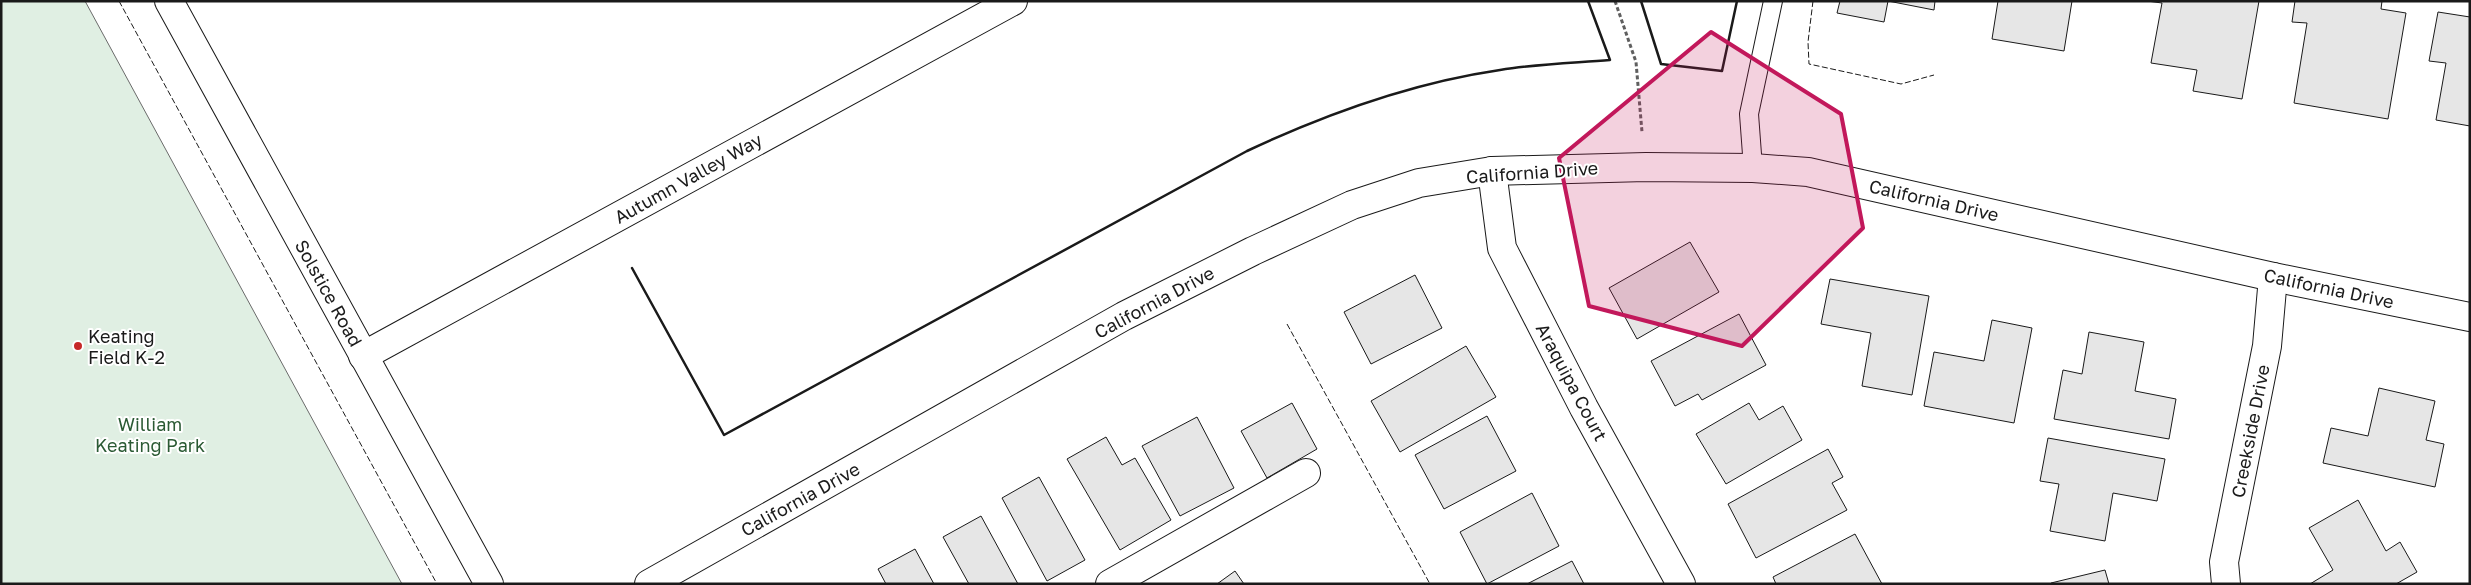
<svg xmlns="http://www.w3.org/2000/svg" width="2471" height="585" font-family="'Golos Text',sans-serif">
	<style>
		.green { fill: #e0efe3; stroke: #6a6a6a }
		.building { fill: #e6e6e6; stroke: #1a1a1a }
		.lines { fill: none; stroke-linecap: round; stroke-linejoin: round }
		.service-casing { stroke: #1a1a1a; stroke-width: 20 }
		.minor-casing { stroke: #1a1a1a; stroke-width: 30 }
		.tertiary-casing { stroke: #1a1a1a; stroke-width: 30 }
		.path { stroke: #5f5f5f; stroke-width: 3; stroke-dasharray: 4 2.5; stroke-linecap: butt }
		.service { stroke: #fff; stroke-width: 18 }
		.minor { stroke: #fff; stroke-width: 28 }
		.tertiary { stroke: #fff; stroke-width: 28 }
		.fence { stroke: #1a1a1a; stroke-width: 1; stroke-dasharray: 6 2.5; stroke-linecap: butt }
		.wall { stroke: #1a1a1a; stroke-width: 2.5 }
		.marked { fill: #c2185b; fill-opacity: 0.2; stroke: #c2185b; stroke-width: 4; stroke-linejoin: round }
		.poi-dot { fill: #c62828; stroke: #fff; stroke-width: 2 }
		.labels { text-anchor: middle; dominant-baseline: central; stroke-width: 4; stroke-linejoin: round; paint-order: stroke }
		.street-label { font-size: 18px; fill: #1a1a1a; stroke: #fff }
		.poi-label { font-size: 18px; fill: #1a1a1a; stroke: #fff; text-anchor: start }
		.park-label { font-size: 18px; fill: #2b5a34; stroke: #fff }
	</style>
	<rect width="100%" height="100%" fill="#fff"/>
	<polygon class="green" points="1,1 85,1 402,584 1,584"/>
	<g class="building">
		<polygon points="1840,1 1888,1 1884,22 1837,13"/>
		<polygon points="1888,1 1935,1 1934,10"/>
		<polygon points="1998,1 2072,1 2064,51 1992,39"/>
		<polygon points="2147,1 2259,1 2242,99 2193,91 2197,70 2151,63 2162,3"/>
		<polygon points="2295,1 2382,1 2381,9 2406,13 2388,119 2294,103 2307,23 2292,22"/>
		<polygon points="2438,12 2470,17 2470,126 2436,120 2446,63 2429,61"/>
		<polygon points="1690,242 1719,292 1637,339 1609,288"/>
		<polygon points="1415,275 1442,328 1371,364 1344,312"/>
		<polygon points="1830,279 1929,296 1912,395 1862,386 1871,333 1821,324"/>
		<polygon points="1739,314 1766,365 1702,400 1698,394 1675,406 1651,361"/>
		<polygon points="1992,320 2032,328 2014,423 1924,406 1934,352 1984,361"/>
		<polygon points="2089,332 2144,342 2135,391 2176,399 2169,439 2054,419 2063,370 2082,374"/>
		<polygon points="1466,346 1496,397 1400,452 1371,401"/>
		<polygon points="2379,388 2435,401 2426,440 2444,444 2435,487 2323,463 2331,428 2368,436"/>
		<polygon points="1292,403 1317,449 1267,478 1241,431"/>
		<polygon points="1749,403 1759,420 1783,406 1802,440 1726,484 1696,434"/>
		<polygon points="1487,416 1516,471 1444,509 1415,455"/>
		<polygon points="1197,417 1234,488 1180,516 1142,446"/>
		<polygon points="1106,437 1122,465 1135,458 1171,520 1120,550 1067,459"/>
		<polygon points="2048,438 2165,459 2157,501 2113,493 2105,541 2050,531 2059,484 2040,481"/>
		<polygon points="1828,449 1843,477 1832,483 1847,510 1756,558 1728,504"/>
		<polygon points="1039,477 1085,560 1047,581 1002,498"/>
		<polygon points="1532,493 1559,546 1487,584 1460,532"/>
		<polygon points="2358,500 2386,551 2400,542 2417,572 2396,584 2310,584 2333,570 2309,528"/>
		<polygon points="981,516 1018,584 969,584 943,537"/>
		<polygon points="1855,534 1882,584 1776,584 1773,577"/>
		<polygon points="915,549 934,584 886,584 878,569"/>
		<polygon points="1572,561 1584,584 1527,584"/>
		<polygon points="2105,570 2109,584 2051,584 2051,583"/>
		<polygon points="1235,571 1244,584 1217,584"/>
	</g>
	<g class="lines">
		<g class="service-casing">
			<polyline id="service" points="1753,168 1749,114 1773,1"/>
		</g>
		<g class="minor-casing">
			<g id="minor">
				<polyline points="169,1 489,584"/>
				<polyline points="1492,171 1502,248 1584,408 1681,584"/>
				<polyline points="363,356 1013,1"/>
				<polyline points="1110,584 1306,473"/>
				<polyline points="2226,584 2224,562 2267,346 2273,277"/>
			</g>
		</g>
		<g class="tertiary-casing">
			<polyline id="tertiary" points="649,584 1124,316 1253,251 1352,205 1419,183 1492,171 1646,167 1753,168 1808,172 2273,277 2470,317"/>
		</g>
		<polyline class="path" points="1615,1 1636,62 1642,132"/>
		<use href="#service" class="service"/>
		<use href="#minor" class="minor"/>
		<use href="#tertiary" class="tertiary"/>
		<g class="fence">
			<polyline points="119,1 437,584"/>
			<polyline points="1813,1 1808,42 1809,64 1901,84 1934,75"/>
			<polyline points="1287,324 1430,584"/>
		</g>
		<g class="wall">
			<polyline points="1641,1 1661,64 1722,71 1737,1"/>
			<path d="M632,268L724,435L1247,151C1328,113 1411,83 1500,70C1536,64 1573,63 1610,60L1588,1"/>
		</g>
	</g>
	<path class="marked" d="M1711,32L1841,114L1863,228L1742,346L1589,306L1559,158Z"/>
	<circle class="poi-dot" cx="78" cy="346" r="5"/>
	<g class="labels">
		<g class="street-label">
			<text transform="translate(1532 172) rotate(-4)">California Drive</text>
			<text transform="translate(688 178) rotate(-29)">Autumn Valley Way</text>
			<text transform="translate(1934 200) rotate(13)">California Drive</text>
			<text transform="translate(2329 288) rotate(12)">California Drive</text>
			<text transform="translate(329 293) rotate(61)">Solstice Road</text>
			<text transform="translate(1154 302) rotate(-28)">California Drive</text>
			<text transform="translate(1572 382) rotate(62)">Araquipa Court</text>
			<text transform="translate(2250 431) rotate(-79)">Creekside Drive</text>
			<text transform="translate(800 499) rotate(-29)">California Drive</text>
		</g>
		<g class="poi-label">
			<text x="88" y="336">Keating<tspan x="88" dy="21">Field K-2</tspan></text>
		</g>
		<g class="park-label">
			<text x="150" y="424">William<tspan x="150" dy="21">Keating Park</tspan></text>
		</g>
	</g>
	<rect width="2471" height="585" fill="none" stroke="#1a1a1a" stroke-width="5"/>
</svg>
